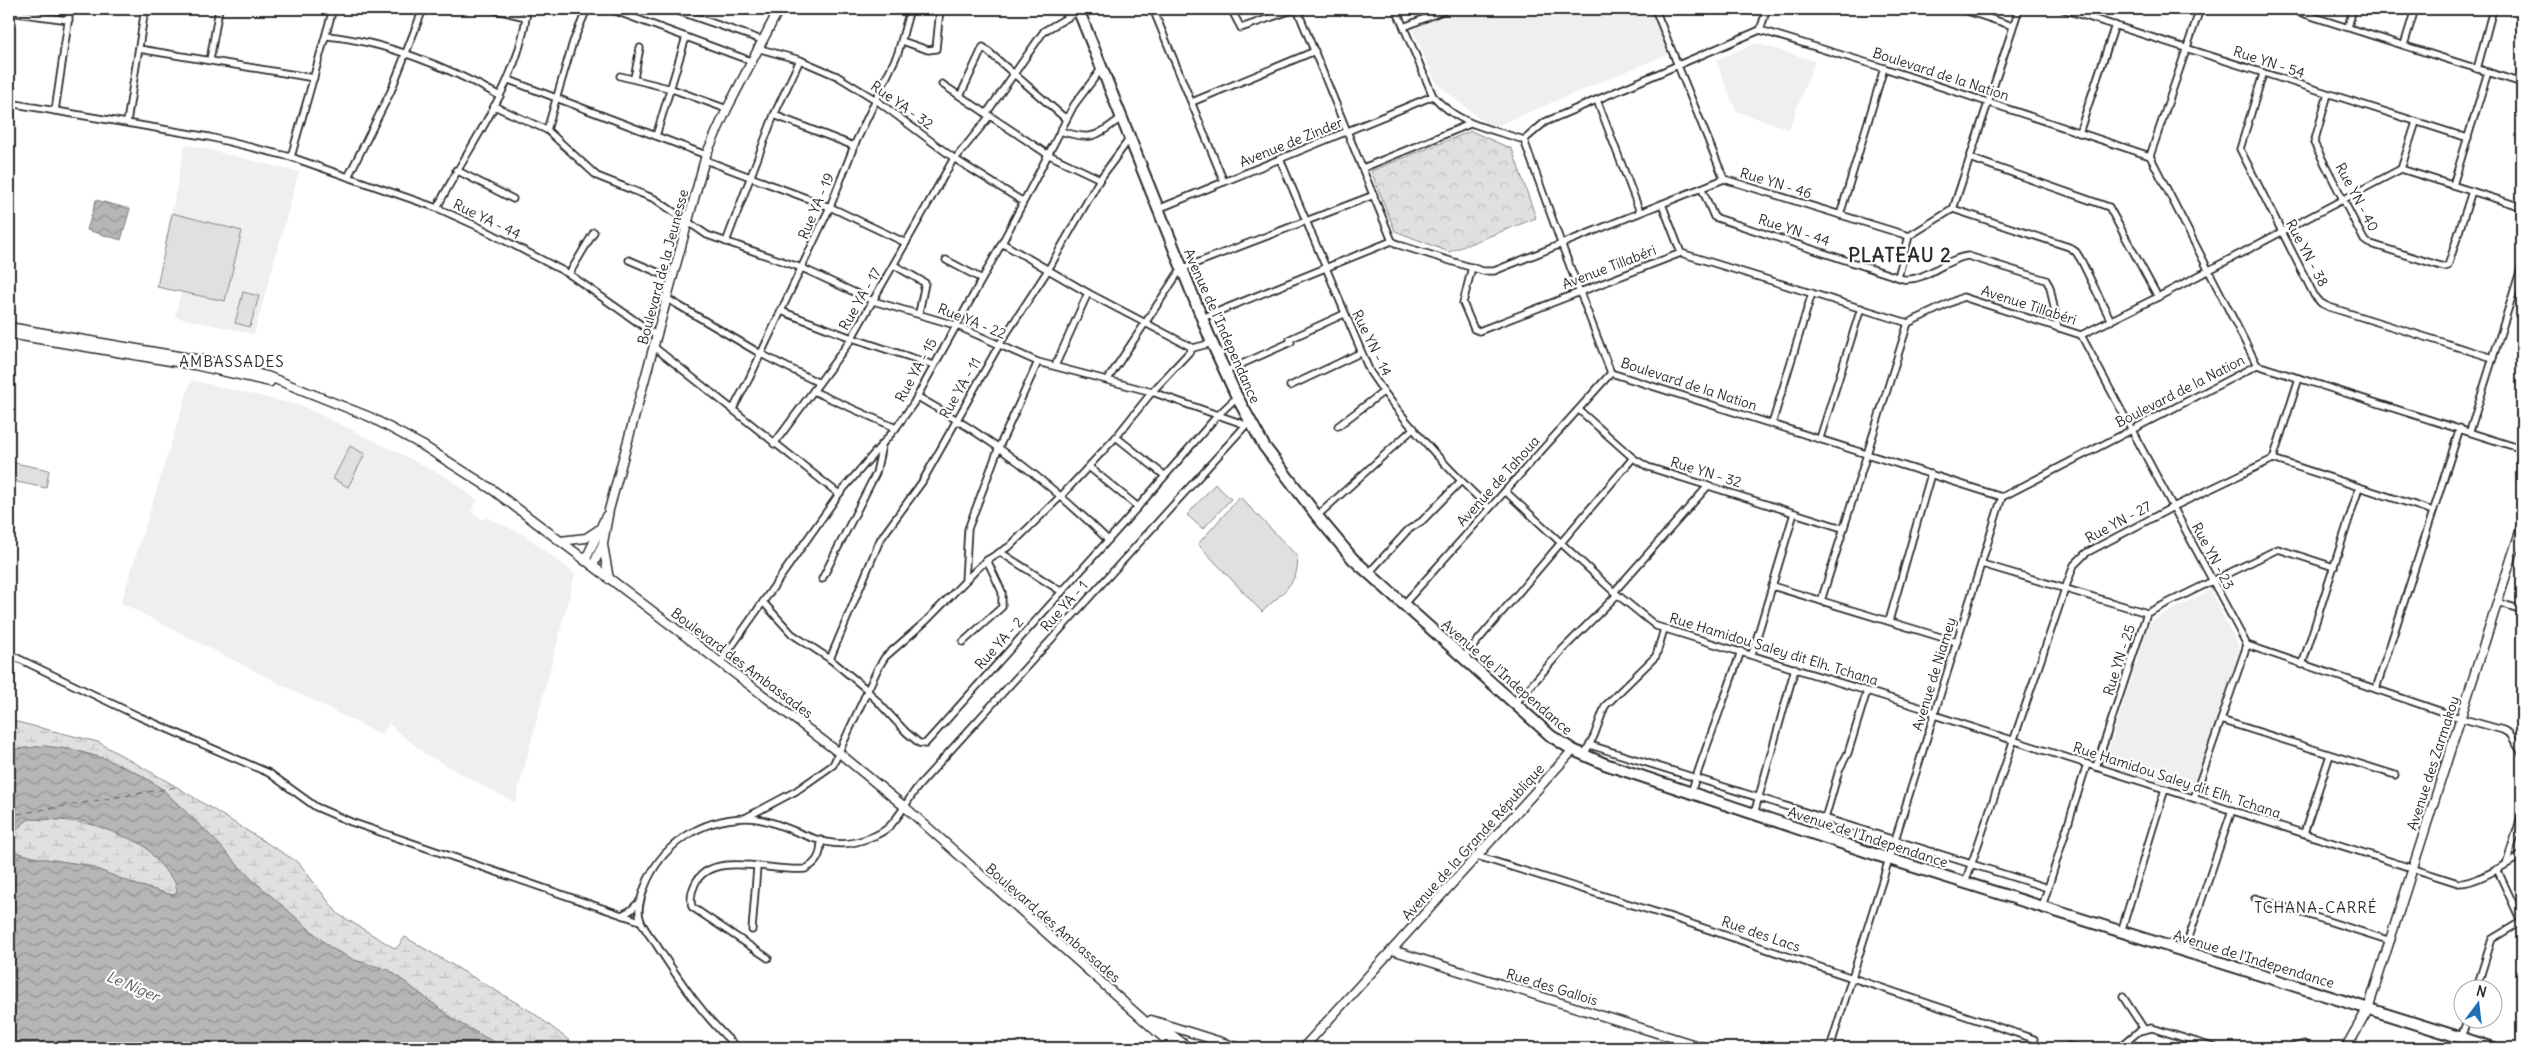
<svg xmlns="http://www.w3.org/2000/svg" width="2531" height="1057" font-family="Delius,sans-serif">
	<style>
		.built { fill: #efefef }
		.grass { fill: #e0e0e0; stroke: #868686 }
		.forest { fill: url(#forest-crowns); stroke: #868686 }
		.wetland { fill: url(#wetland-marsh); stroke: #868686 }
		.water { fill: url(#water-waves); stroke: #7e7e7e; fill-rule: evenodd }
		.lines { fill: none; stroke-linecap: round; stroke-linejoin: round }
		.ferry { stroke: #5c5c5c; stroke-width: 1; stroke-dasharray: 6 5; stroke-linecap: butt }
		.street-casing { stroke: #2b2b2b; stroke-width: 9 }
		.secondary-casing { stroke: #2b2b2b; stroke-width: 11 }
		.primary-casing { stroke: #2b2b2b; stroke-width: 12 }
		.highway-casing { stroke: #2b2b2b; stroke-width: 14 }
		.street { stroke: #fff; stroke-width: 5.5 }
		.secondary { stroke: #fff; stroke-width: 8 }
		.primary { stroke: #fff; stroke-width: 9 }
		.highway { stroke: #fff; stroke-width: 10 }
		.labels { text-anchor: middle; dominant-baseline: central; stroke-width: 4.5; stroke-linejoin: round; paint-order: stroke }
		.street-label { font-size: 14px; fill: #2b2b2b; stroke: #fff }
		.neighbourhood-label { font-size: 15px; letter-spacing: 1px; fill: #2b2b2b; stroke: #fff }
		.water-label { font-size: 15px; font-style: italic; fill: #5c5c5c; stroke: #fff }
		.district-label { font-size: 19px; font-weight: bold; letter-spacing: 1px; fill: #2b2b2b; stroke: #fff }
	</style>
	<defs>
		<pattern id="forest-crowns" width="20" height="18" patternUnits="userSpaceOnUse" patternTransform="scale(1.25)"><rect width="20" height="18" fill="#e0e0e0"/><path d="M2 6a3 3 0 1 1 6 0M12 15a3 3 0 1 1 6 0" fill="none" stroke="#c0c0c0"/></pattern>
		<pattern id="wetland-marsh" width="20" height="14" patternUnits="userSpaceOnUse" patternTransform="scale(1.25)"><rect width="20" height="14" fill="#e0e0e0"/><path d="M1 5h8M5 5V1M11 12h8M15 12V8" fill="none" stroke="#c0c0c0"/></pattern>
		<pattern id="water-waves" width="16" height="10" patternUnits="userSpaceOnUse" patternTransform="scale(1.25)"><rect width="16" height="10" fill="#b6b6b6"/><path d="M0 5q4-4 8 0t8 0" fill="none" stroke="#949494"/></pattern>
	</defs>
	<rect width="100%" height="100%" fill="#fff"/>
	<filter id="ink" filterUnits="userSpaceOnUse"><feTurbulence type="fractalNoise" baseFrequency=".02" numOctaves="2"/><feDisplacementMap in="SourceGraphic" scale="10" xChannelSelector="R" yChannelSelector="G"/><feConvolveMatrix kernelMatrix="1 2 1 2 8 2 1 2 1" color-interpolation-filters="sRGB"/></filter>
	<g filter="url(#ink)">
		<g class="built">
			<polygon points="1461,9 1651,9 1670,53 1491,128 1436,83 1412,28"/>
			<polygon points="1757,43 1815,61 1789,129 1736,111 1716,60"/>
			<polygon points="185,144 299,172 254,334 175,317 181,292 157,287"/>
			<polygon points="191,380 302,406 403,455 448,478 477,500 471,512 483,520 486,517 526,536 575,574 515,803 425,754 389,724 381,735 121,603"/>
			<polygon points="2210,590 2240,649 2193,792 2104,763 2150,622"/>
		</g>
		<g class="grass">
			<polygon points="172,213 242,231 225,301 157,287"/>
			<polygon points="243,292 259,296 250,327 235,323"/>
			<polygon points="350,446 365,454 348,487 333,479"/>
			<polygon points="15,463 49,470 46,488 12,481"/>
			<polygon points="1215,484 1231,499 1203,529 1187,515"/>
			<path d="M1240,497L1296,555C1304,580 1278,596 1262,612L1198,544Z"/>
		</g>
		<polygon class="forest" points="1471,131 1512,149 1536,218 1449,252 1395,231 1371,171"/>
		<g class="wetland">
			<polygon points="9,720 98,742 177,787 299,863 338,914 396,949 405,937 532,1012 579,1048 505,1048 457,1022 389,970 354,960 331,948 247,875 212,837 162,789 141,775 106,759 74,750 45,746 9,750"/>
			<path d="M29,819C77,819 137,826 166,869C171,877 178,883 177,893L173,895L137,885L86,865L33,857L12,851C8,836 18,827 29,819Z"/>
		</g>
		<g class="water">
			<polygon points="96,200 130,209 121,240 87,230"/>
			<path d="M45,746L74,750L106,759L141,775L162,789L212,837L247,875L331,948L354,960L389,970L457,1022L505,1048H24L9,1045V750ZM29,819L73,820L87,822L143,844L175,882L177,893L173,895L137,885L86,865L33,857L12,851C8,836 18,827 29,819Z"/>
		</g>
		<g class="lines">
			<polyline class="ferry" points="9,821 17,814 177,787"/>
			<g class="street-casing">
				<g id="street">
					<polyline points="491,9 526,17"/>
					<polyline points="610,9 751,61"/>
					<polyline points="672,9 762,40"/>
					<polyline points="1153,9 1224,182"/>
					<polyline points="1231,9 1241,28 1295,9"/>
					<polyline points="1297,9 1392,241 1399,245 1483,271 1494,271 1724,179 1909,236 1953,209 2069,247 2076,252 2081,260 2111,321"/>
					<path d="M1396,9L1433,96C1460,126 1489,128 1524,140"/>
					<polyline points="1655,9 1724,179"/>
					<polyline points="1961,9 2013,26"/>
					<polyline points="2063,9 2468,138"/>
					<polyline points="2289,9 2522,83"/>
					<polyline points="9,12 69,20"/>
					<polyline points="1404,27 1447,9"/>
					<polyline points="2348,27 2353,9"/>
					<polyline points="1760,30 1767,9"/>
					<path d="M326,36C384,41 448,67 500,96"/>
					<polyline points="902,41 928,50 936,49 940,9"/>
					<polyline points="2404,45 2415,9"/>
					<polyline points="757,48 800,60 837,76 876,100 955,159 1022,201"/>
					<polyline points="139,49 314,78"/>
					<polyline points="210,60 219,9"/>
					<polyline points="2477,69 2493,9"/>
					<polyline points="2263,74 2240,149 2314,295 2321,303 2329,307 2493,358"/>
					<polyline points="620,76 672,89 727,109"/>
					<polyline points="634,78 640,48"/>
					<polyline points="509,80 706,155"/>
					<polyline points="942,84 1047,154 1100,179"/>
					<polyline points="2328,94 2314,143 2364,240 2368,243 2444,267 2448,266 2472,191"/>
					<polyline points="960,96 983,47 1066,119"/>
					<polyline points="1597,100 1640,212"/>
					<polyline points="1192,102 1315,51"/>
					<polyline points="9,103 209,137 291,157 348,177 437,208 479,227 569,274 657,336"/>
					<polyline points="494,106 547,130 597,176 655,199 707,235 802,268 873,301 955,325 1038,362 1152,392 1249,426"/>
					<polyline points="55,111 70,9"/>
					<polyline points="986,114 1044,31 1079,11"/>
					<polyline points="774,115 854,146"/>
					<polyline points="127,122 145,9"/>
					<polyline points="547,130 573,42 587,9"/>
					<path d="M1060,131C1093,141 1095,137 1121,118"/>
					<polyline points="2079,133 2115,25"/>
					<polyline points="656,136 686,37"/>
					<polyline points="1524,140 1545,122 1760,30 1884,68 2150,156 2257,365"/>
					<polyline points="1524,140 1561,243 1611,373"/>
					<polyline points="2150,156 2200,9"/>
					<polyline points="291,157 333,9"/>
					<polyline points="1970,158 2109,207 2158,297"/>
					<polyline points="955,159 989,117"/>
					<path d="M1280,159L1370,372C1403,422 1446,467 1489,508"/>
					<polyline points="705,160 830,207 906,243"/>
					<polyline points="1363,168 1470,124"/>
					<polyline points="2401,169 2416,122"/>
					<polyline points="456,170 513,199"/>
					<polyline points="348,177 391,91 423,9"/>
					<polyline points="2453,185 2488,72"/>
					<path d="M1702,189L1714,217L1903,279C1926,282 1946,258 1968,256L2046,280L2050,287L2058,328"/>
					<polyline points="1662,204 1681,253"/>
					<path d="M437,208C469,144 520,83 527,9"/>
					<polyline points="1158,209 1433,96"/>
					<polyline points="1953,209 2019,9"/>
					<polyline points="1840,215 1884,68"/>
					<polyline points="726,242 774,115 800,60"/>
					<polyline points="1002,243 1088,293 1193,348"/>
					<polyline points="629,260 671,278"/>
					<polyline points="946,260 982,279"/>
					<polyline points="894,265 925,283 919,313"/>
					<polyline points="1472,267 1463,303 1474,329 1479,331 1681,253 1908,323 1963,297 2081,335 2158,297 2401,169 2522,207"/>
					<polyline points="569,274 594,232"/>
					<polyline points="1898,277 1909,236"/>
					<polyline points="666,298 761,354 819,383"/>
					<polyline points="781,311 852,338 934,365"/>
					<polyline points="1202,318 1392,241"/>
					<polyline points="2081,335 2247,645 2194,798"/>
					<polyline points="1290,339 1344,314"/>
					<polyline points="654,347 839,494"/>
					<polyline points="2257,365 2522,449"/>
					<polyline points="1055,366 1088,293"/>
					<polyline points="1224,372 1291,342"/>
					<polyline points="1611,373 2002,497 2257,365"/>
					<polyline points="1108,379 1181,269 1374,195"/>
					<polyline points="1290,386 1360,353"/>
					<polyline points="813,391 896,428"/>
					<path d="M918,397C991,438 1048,481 1108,540"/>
					<polyline points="733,409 749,379 830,207 854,146 898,53 910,9"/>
					<polyline points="1579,410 1633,458 1648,467 1842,528"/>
					<polyline points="1772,424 1812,293"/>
					<polyline points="1338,426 1383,392"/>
					<polyline points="2470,431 2522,265"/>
					<polyline points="1116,437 1164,475"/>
					<polyline points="1820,438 1861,308"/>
					<polyline points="774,444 850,341 954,158"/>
					<polyline points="2273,459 2299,378"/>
					<polyline points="1089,467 1138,507"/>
					<polyline points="1505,491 1614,592 1656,626 1935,712"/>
					<polyline points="1317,516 1414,428"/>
					<polyline points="1000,552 1062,592"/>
					<polyline points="1982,564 2147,613"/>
					<polyline points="1368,574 1408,530 1422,521 1461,481"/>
					<polyline points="822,579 876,473 882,445"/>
					<polyline points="965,581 968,529 999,447 1038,362"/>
					<polyline points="1772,586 1957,642"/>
					<polyline points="1614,592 1708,486"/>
					<polyline points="1821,601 1908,323"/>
					<polyline points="763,602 792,634 830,659 865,688 906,732 919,743 925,744 1138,507 1217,416 1237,397"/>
					<polyline points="2497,602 2522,610"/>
					<polyline points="1403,605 1611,373"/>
					<polyline points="1889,621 1931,474"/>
					<polyline points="963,642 1002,607 1002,592 987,560"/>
					<polyline points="2247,645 2460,718 2503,730 2510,734 2522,753"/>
					<polyline points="9,654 140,717 269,773 316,807 351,822 622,915 631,910 639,902"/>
					<polyline points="1752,654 1794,513"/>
					<polyline points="1463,658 1633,458"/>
					<polyline points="830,659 880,540 922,482 999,345 1048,270 1100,179 1130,138"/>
					<polyline points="720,663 839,494 896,428 913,404 1002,243 1074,105 1102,68"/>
					<polyline points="2302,665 2359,488"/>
					<polyline points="2376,689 2460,428"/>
					<polyline points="1515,704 1562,650 1617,595"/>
					<path d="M1934,715L2458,883C2474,885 2508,863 2522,855"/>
					<polyline points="2221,720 2395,775"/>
					<polyline points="1590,745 2048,888"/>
					<polyline points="1584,755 1594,736 1605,706 1656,656 1664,629"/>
					<polyline points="2096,767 2147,613 2278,549 2334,567"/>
					<path d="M1691,793C1706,745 1725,699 1741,651"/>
					<polyline points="1754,814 1795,668"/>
					<polyline points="747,817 796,791 833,765 878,668 885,657 925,622 976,570 987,560 1010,546 1062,495 1116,437 1152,392 1193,348 1212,343"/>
					<polyline points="2304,833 2330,755"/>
					<polyline points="1820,836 1839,770 1848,753 1867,691"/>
					<polyline points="1477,856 1668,916 2034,1039"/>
					<polyline points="2506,864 2522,814"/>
					<polyline points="2497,869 2521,921"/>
					<polyline points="1965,883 2065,589 2074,565 2086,553 2173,507 2273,459 2433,511"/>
					<polyline points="2255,898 2391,941"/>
					<polyline points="2042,907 2087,764"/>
					<polyline points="622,915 640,921"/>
					<polyline points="752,930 757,867"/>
					<polyline points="2121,932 2165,789"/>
					<polyline points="2184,952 2232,810"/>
					<path d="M768,958L692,907C690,899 691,892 695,884C711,849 775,873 805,869C818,863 821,854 821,840"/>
					<polyline points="2476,990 2492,939 2522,921"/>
					<polyline points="2123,997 2144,1029"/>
					<polyline points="2461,1038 2467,1020"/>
					<polyline points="2069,1046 2077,1048"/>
					<path d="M738,1048C705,1019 679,980 656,944C650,936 642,927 640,918C637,909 641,898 644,889C660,845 700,819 746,818C784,818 818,852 856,842C893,833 895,820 914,792C921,782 931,773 939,763L1246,425"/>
					<polyline points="1830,1048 2002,497"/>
					<polyline points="2119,1048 2139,1031 2152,1028 2216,1048"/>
					<polyline points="2291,1048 2304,1044"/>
				</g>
			</g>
			<g class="secondary-casing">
				<g id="secondary">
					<polyline points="9,327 213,362 267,376 370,417 422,445 493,490 838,752 905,807 1175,1048"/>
					<polyline points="9,334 194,365 270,382"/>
					<polyline points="560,541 586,538 598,530"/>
					<polyline points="603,545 609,579"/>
					<polyline points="585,561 606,516"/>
					<polyline points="593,566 603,543 609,510 706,155 727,109 779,9"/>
					<polyline points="1392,950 1705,1048"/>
					<polyline points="2368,1009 2522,525"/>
					<polyline points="1155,1022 1189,1048"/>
					<polyline points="1149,1023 1151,1020 1240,1048"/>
					<polyline points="1303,1048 1573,750"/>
				</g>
			</g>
			<g class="primary-casing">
				<polyline id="primary" points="2346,1048 2368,1009"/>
			</g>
			<g class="highway-casing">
				<polyline id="highway" points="1078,9 1212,343 1237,397 1264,446 1317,516 1353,559 1551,736 1573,750 1605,764 1889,859 2494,1048"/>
			</g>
			<use href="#street" class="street"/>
			<use href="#secondary" class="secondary"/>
			<use href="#primary" class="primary"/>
			<use href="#highway" class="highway"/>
		</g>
	</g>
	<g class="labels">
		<g class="street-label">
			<text transform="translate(2269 62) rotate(18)">Rue YN - 54</text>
			<text transform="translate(1941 74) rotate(18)">Boulevard de la Nation</text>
			<text transform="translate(902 105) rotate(35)">Rue YA - 32</text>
			<text transform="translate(1291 142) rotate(-22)">Avenue de Zinder</text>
			<text transform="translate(1776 183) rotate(17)">Rue YN - 46</text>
			<text transform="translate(2357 197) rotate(62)">Rue YN - 40</text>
			<text transform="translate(816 206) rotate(-67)">Rue YA - 19</text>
			<text transform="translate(487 219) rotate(26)">Rue YA - 44</text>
			<text transform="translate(1794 230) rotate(18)">Rue YN - 44</text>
			<text transform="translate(2307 253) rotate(62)">Rue YN - 38</text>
			<text transform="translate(663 267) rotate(-75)">Boulevard de la Jeunesse</text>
			<text transform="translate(1609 267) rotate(-21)">Avenue Tillabéri</text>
			<text transform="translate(860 299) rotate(-60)">Rue YA - 17</text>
			<text transform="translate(2029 305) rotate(18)">Avenue Tillabéri</text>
			<text transform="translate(972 321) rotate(22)">Rue YA - 22</text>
			<text transform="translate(1222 326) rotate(66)">Avenue de l'Independance</text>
			<text transform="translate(1372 343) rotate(64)">Rue YN - 14</text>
			<text transform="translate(916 370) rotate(-61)">Rue YA - 15</text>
			<text transform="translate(1689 384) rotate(18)">Boulevard de la Nation</text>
			<text transform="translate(960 388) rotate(-60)">Rue YA - 11</text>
			<text transform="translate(2180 391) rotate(-27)">Boulevard de la Nation</text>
			<text transform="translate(1706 472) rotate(17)">Rue YN - 32</text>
			<text transform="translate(1498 481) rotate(-48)">Avenue de Tahoua</text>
			<text transform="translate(2118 522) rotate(-28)">Rue YN - 27</text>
			<text transform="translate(2213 556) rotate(62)">Rue YN - 23</text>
			<text transform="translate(1064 606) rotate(-48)">Rue YA - 1</text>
			<text transform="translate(999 643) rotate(-48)">Rue YA - 2</text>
			<text transform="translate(1774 649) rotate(17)">Rue Hamidou Saley dit Elh. Tchana</text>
			<text transform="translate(2119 660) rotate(-72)">Rue YN - 25</text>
			<text transform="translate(742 663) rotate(37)">Boulevard des Ambassades</text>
			<text transform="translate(1934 674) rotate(-73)">Avenue de Niamey</text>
			<text transform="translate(1507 677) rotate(41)">Avenue de l'Independance</text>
			<text transform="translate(2433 763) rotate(-72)">Avenue des Zarmakoy</text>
			<text transform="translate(2177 780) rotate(18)">Rue Hamidou Saley dit Elh. Tchana</text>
			<text transform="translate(1868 837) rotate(18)">Avenue de l'Independance</text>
			<text transform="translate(1473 842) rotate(-48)">Avenue de la Grande République</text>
			<text transform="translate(1053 923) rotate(41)">Boulevard des Ambassades</text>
			<text transform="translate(1761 934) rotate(19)">Rue des Lacs</text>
			<text transform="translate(2254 959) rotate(17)">Avenue de l'Independance</text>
			<text transform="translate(1552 987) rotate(17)">Rue des Gallois</text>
		</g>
		<g class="neighbourhood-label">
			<text x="232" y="361">AMBASSADES</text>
			<text x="2316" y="907">TCHANA-CARRÉ</text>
		</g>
		<g class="water-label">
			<text transform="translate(133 986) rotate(23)">Le Niger</text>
		</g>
		<g class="district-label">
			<text x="1900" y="255">PLATEAU 2</text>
		</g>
	</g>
	<rect width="2531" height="1057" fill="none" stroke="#fff" stroke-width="30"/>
	<rect x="15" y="15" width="2501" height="1027" fill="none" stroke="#2b2b2b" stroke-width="2" filter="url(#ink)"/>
	<g transform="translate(2478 1004) rotate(15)"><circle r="24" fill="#ffffff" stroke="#aaaaaa"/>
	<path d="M0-4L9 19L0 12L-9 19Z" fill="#1f6fb2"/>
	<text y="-8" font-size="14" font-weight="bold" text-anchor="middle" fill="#2b2b2b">N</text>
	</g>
</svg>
